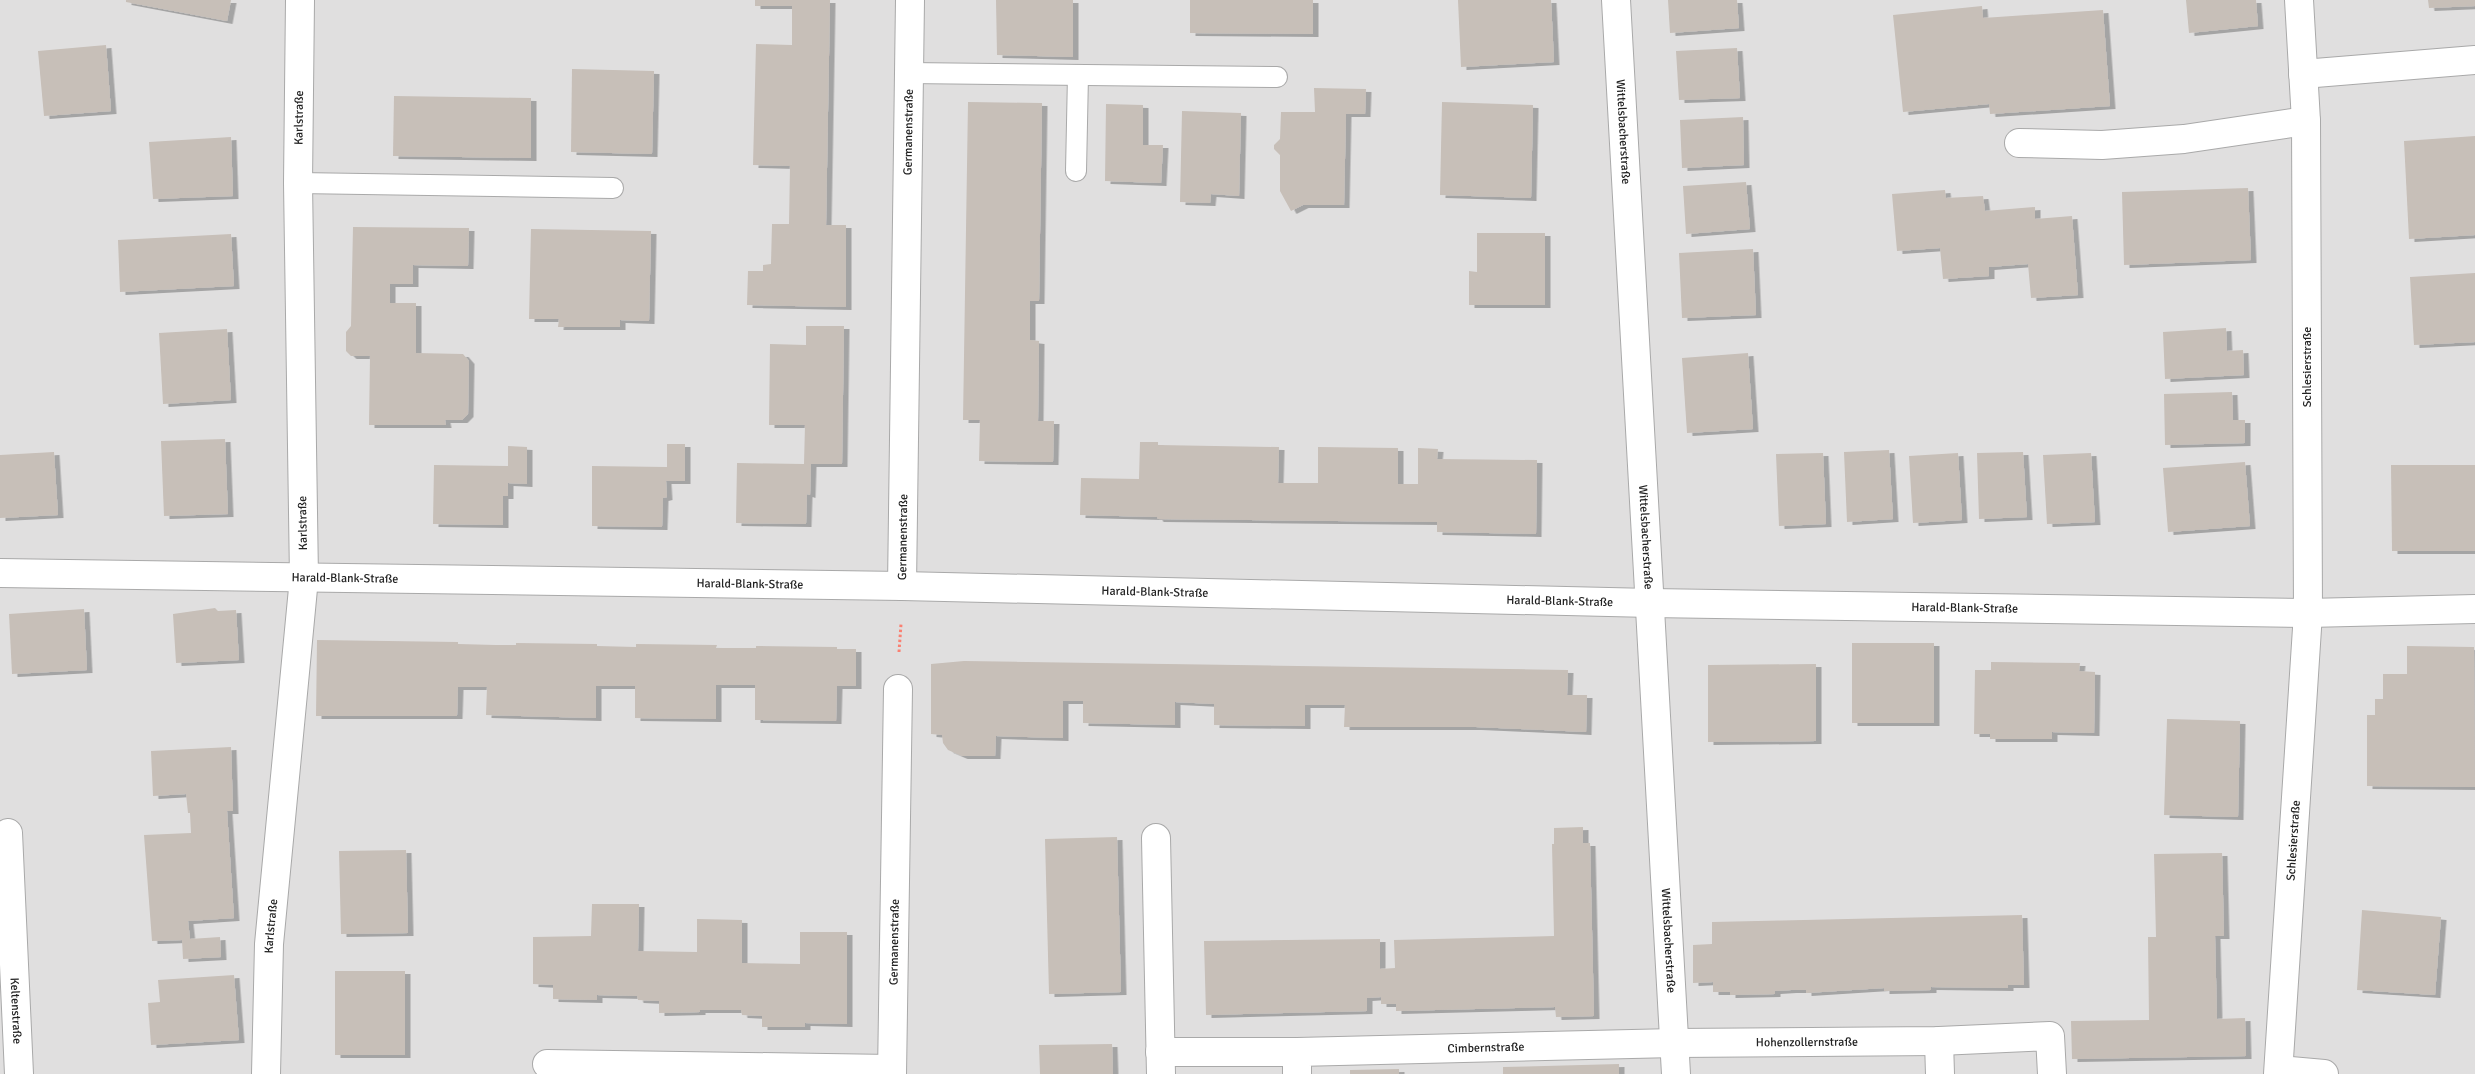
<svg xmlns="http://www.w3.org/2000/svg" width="2475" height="1074" font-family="Signika,sans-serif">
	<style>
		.residential { fill: #e0dfdf }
		.building { fill: #c7bfb8; filter: url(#shadow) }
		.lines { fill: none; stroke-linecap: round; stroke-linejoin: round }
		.service-casing { stroke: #a9a9a9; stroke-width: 22 }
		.minor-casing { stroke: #a9a9a9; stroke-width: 30 }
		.path { stroke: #fa8072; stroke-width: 3; stroke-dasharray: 2.5 2.5; stroke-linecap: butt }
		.service { stroke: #fff; stroke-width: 20 }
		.minor { stroke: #fff; stroke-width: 28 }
		.labels { text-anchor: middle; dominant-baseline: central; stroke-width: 4; stroke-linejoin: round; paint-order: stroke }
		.street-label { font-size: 12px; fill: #222; stroke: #fff }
	</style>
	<defs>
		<filter id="shadow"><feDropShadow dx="5.5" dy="3" stdDeviation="0" flood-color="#0004"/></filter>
	</defs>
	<rect width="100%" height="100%" fill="#f2efe9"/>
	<rect class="residential" x="0" y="0" width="2475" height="1074"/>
	<g class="building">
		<polygon points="126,0 231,0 227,21 126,2"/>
		<polygon points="755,0 830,0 826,225 846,225 846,307 747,305 748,271 763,271 763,265 771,264 772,224 789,224 790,166 753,165 756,44 792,45 792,6 755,6"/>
		<polygon points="996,0 1073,0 1073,57 997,55"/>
		<polygon points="1190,0 1313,0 1313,34 1190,33"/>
		<polygon points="1458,0 1551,0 1554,62 1461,67"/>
		<polygon points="1668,0 1737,0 1739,28 1670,33"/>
		<polygon points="2186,0 2256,0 2258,26 2189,33"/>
		<polygon points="2428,0 2475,0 2475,6 2429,8"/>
		<polygon points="1982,6 1983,18 2103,10 2110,106 1990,114 1989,104 1903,112 1893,15"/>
		<polygon points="106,45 111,111 44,116 38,51"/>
		<polygon points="1737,48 1740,98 1679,100 1676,51"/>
		<polygon points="572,69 654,71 652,154 571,152"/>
		<polygon points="1314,88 1366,89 1365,114 1346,114 1344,205 1303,205 1291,211 1280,191 1280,155 1274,149 1274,145 1280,139 1281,112 1315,112"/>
		<polygon points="394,96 531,98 531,158 393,156"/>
		<polygon points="968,102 1042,103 1039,301 1030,301 1030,340 1039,341 1038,421 1054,421 1053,462 979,461 980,420 963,420"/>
		<polygon points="1442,102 1533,105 1531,198 1440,195"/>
		<polygon points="1106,104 1143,105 1143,145 1163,145 1161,183 1105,181"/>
		<polygon points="1182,111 1241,113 1239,196 1211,194 1210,203 1180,202"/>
		<polygon points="1743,117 1744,165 1682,168 1680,120"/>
		<polygon points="2475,136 2475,235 2409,239 2404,141"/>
		<polygon points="231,137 233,196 153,199 149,142"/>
		<polygon points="1746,182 1750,229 1686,234 1683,186"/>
		<polygon points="2248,188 2251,260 2124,265 2122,192"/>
		<polygon points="1945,190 1946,198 1983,196 1985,211 2035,207 2035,219 2072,216 2078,295 2031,298 2028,264 1989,267 1989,276 1943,279 1940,248 1897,251 1892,194"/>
		<polygon points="353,227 469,228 468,266 413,265 413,284 390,284 390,303 416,303 416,353 463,354 469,361 468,414 462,420 445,420 446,425 369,425 370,356 351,356 346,351 346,332 351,326"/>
		<polygon points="531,229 651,231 649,321 620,320 620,327 558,327 559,319 529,319"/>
		<polygon points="1477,233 1545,233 1545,305 1469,305 1469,271 1477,272"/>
		<polygon points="231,234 234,286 120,292 118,240"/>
		<polygon points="1753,249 1756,315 1682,318 1679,253"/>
		<polygon points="2475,273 2475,342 2414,345 2410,277"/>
		<polygon points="806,326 844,326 842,464 811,464 810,495 807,494 806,524 736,523 737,463 804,464 805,425 769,425 770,344 806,345"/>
		<polygon points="2226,328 2227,351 2243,350 2244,375 2165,379 2163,332"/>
		<polygon points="227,329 231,400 163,404 159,333"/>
		<polygon points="1748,353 1753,429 1687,433 1682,358"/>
		<polygon points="2232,392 2233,420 2245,420 2245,443 2165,445 2164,394"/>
		<polygon points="225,439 228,514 164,516 161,441"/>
		<polygon points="1140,442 1158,442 1158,445 1279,447 1278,483 1318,483 1318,447 1398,448 1398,484 1418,484 1418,448 1438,449 1437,459 1537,460 1536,534 1437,532 1437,522 1158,519 1157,517 1080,515 1081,478 1139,479"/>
		<polygon points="667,444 685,444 685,481 666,481 667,497 663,498 662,527 592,526 592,466 667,467"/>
		<polygon points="508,446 527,447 527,484 508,483 508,496 503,496 503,525 433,524 434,465 508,466"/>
		<polygon points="1889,450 1893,519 1847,522 1844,452"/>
		<polygon points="54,452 58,515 0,518 0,455"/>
		<polygon points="2023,452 2027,517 1979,519 1977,453"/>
		<polygon points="1823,453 1826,524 1779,526 1776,454"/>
		<polygon points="1958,453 1962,520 1913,523 1909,456"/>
		<polygon points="2091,453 2095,522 2047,524 2043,455"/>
		<polygon points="2245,462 2250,526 2168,532 2163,468"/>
		<polygon points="2391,465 2475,465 2475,551 2392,551"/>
		<polygon points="215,608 218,611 236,610 239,660 176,663 173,614"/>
		<polygon points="84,609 87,670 12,674 9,614"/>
		<polygon points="317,640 458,642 458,644 496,645 516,645 516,643 597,644 597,646 636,647 636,644 717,645 716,648 756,648 756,646 837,647 837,649 856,649 856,686 837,686 836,721 755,720 755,685 716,685 716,719 635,718 635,686 596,686 596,718 486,715 487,687 458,687 457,716 316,716"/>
		<rect x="1852" y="643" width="82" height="80"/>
		<polygon points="2407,646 2474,647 2475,787 2367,786 2367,715 2375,715 2375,699 2383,699 2383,674 2407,674"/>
		<polygon points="964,661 1568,670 1567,695 1587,695 1586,732 1476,727 1344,727 1345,705 1305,705 1305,726 1214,725 1214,704 1175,702 1175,725 1083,723 1083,701 1063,701 1063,738 996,736 995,756 962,756 948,750 943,743 942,735 931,734 931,664"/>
		<polygon points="1991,662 2080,663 2079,671 2095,672 2094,733 2052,732 2052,739 1990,739 1990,734 1974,734 1975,670 1991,670"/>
		<polygon points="1816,664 1816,741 1708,742 1708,665"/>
		<polygon points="2167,719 2240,721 2238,817 2164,815"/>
		<polygon points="231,747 233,811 227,811 234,918 188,921 190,939 220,937 221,957 183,959 182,940 152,941 144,835 191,833 190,813 188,813 186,794 153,796 151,751"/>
		<polygon points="1583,827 1583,843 1590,843 1594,1016 1556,1017 1555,1007 1396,1011 1396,1004 1381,1004 1381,997 1367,998 1367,1011 1206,1015 1204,941 1380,939 1380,969 1395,968 1394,940 1554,936 1552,844 1554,844 1554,828"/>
		<polygon points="1117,837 1121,992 1049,994 1045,839"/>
		<polygon points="406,850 408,933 341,934 339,851"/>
		<polygon points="2222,853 2224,936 2215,936 2217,1019 2245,1018 2246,1056 2072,1059 2071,1021 2149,1020 2148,937 2156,937 2154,854"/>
		<polygon points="592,904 639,904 638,951 697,952 697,919 742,920 742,963 800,964 800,932 847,932 847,1024 805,1023 805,1027 762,1027 762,1016 742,1015 741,1010 700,1010 700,1012 659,1013 659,1001 638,1000 637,996 597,995 597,1000 553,999 553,985 533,984 533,937 591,936"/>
		<polygon points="2362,910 2441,917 2435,995 2357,990"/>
		<polygon points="2022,915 2024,985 2008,985 2008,988 1931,987 1931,990 1884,991 1884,988 1806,993 1806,990 1791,990 1775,991 1775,994 1730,995 1730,992 1713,992 1713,982 1693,983 1693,945 1712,944 1712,922"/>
		<rect x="335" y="971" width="70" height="84"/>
		<polygon points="234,975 239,1040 151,1045 148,1003 160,1002 158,980"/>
		<polygon points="1112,1044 1113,1074 1040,1074 1039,1045"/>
		<polygon points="1619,1064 1619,1074 1503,1074 1503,1067"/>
		<polygon points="1399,1069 1399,1074 1350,1074 1350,1070"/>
	</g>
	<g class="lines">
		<g class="service-casing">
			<g id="service">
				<polyline points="908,73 1277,77"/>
				<polyline points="1076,171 1078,75"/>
				<polyline points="298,183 613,188"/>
			</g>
		</g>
		<g class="minor-casing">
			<g id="minor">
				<path id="s1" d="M1616,0L1676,1074"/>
				<polyline points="2303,74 2475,60"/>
				<polyline points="2019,143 2102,145 2184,139 2306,121"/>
				<path id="s2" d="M0,573L902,586L1651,603L2308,613L2475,609"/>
				<path id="s3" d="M902,586L910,0"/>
				<path id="s4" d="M8,833L19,1074"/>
				<polyline points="1156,838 1161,1074"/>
				<polyline points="1939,1041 1940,1074"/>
				<polyline points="1160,1052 1297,1052"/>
				<polyline points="547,1064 891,1069"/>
				<polyline points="2279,1070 2324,1074"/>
				<path id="s5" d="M266,1074L269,944L304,578L298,183L300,0"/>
				<path id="s6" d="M892,1074L898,689"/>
				<path id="s7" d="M1297,1074V1052L1675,1043L1939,1041L2050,1036L2052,1074"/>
				<path id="s8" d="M2278,1074L2308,613L2306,121L2299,0"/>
			</g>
		</g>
		<polyline class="path" points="899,652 901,624"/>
		<use href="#service" class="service"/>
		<use href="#minor" class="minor"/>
	</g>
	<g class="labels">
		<g class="street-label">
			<text stroke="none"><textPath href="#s5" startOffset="958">Karlstraße</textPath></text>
			<text stroke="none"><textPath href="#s3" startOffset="454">Germanenstraße</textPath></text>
			<text stroke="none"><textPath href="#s1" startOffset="132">Wittelsbacherstraße</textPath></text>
			<text transform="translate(2307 367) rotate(-90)">Schlesierstraße</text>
			<text transform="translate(303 523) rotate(-91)">Karlstraße</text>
			<text stroke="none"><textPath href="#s3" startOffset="49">Germanenstraße</textPath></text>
			<text stroke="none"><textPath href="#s1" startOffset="538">Wittelsbacherstraße</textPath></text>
			<text stroke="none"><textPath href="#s2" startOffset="345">Harald-Blank-Straße</textPath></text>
			<text stroke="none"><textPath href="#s2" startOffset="750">Harald-Blank-Straße</textPath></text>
			<text stroke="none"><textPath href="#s2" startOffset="1155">Harald-Blank-Straße</textPath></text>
			<text stroke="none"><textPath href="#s2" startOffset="1560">Harald-Blank-Straße</textPath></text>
			<text stroke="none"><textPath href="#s2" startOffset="1965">Harald-Blank-Straße</textPath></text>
			<text stroke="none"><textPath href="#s8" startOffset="234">Schlesierstraße</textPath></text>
			<text stroke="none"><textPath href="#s5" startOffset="148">Karlstraße</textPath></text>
			<text stroke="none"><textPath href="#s1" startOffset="942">Wittelsbacherstraße</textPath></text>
			<text stroke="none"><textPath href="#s6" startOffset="132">Germanenstraße</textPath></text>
			<text stroke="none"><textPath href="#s4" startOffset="178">Keltenstraße</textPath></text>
			<text stroke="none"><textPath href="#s7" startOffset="532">Hohenzollernstraße</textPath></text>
			<text stroke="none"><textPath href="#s7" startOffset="211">Cimbernstraße</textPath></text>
		</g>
	</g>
</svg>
